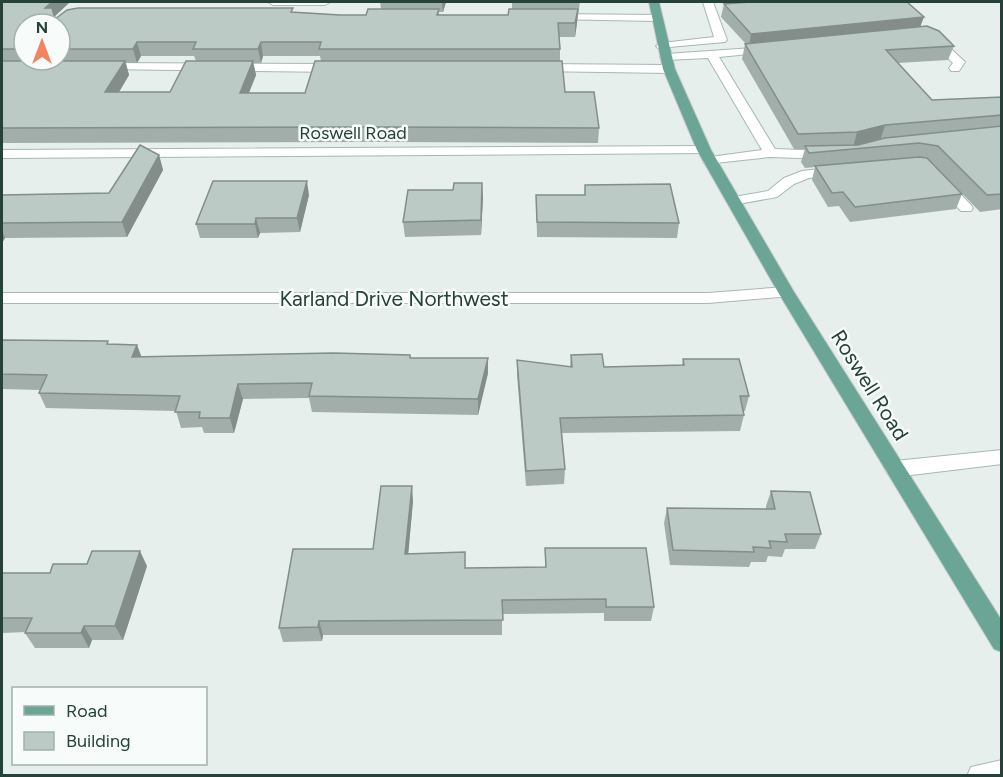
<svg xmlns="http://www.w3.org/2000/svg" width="1003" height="777" font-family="Figtree,sans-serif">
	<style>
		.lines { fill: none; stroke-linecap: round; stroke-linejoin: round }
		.minor-casing { stroke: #a8b8b2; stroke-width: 2 }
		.major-casing { stroke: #c2cac8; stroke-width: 2 }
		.minor { fill: #fff; fill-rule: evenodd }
		.major { fill: #6aa596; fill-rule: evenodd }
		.wall { fill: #a1aea9; fill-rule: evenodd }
		.shaded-wall { fill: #838d89 }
		.building { fill: #bbcac4; stroke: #838d89; stroke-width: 1.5 }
		.labels { text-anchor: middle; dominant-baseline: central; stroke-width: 5; stroke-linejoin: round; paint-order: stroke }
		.far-street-label { font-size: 18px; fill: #24423a; stroke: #f7fbf9 }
		.street-label { font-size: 21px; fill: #24423a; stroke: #f7fbf9 }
	</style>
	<rect width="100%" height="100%" fill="#e6efeb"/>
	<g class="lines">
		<g class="minor-casing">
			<g id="minor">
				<polygon points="268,2 330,2 325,5 273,5"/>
				<polygon points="703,2 713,2 727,40 725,42 658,48 656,46 662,43 714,37"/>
				<polygon points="552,14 656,15 661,18 656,21 548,19 547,17"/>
				<polygon points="929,36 937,36 963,60 965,62 959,71 951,71 949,68 953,63 929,40"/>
				<polygon points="766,47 772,50 770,52 719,57 775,149 827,151 834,155 827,159 770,157 705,164 703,161 710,157 762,150 708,58 666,60 660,57 666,54"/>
				<polygon points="104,63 337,64 343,68 337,72 100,69 98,67"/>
				<polygon points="539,64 669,65 675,69 669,73 535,71 535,65"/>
				<polygon points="704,146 709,147 709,153 2,158 2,150"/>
				<polygon points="836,167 841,168 841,174 809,178 794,184 777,197 733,205 726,201 728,198 768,191 784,178 802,171"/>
				<polygon points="943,180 948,181 971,205 973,208 971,211 961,211 938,187 938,181"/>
				<polygon points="786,287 794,292 792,296 708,303 2,303 2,293 708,293"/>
				<polygon points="1002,450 1002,464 895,477 888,474 885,469 888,464 895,461"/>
				<polygon points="1002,760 1002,776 967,776 971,767"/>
			</g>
		</g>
		<g class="major-casing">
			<polygon id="major" points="649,2 659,2 675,69 711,150 794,292 1002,621 1002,652 994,649 778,292 697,150 663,69"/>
		</g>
		<use href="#minor" class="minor"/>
		<use href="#major" class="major"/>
	</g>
	<g class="wall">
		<path d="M2,2H70L55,16L56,19L294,12L340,15H366L381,9L380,2H446L443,12H439V15H508L512,9V2H580L575,37H559L560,49V61L565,92L599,128L598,143L382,142L2,143ZM24,24H60V60H24ZM141,56H194L196,61L170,92H119L129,75L126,63H137ZM263,56H320L321,61L305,93H249L256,75L253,63H261Z"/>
		<polygon points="724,4 921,27 954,46 948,60 898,63 932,100 1002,97 1002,209 980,212 932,162 931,161 962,194 956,209 850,222 839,206 828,207 812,180 815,167 805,168 801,162 805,149 794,149 742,59 745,44 746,44 721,17"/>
		<polygon points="159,155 163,170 127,237 5,238 2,243 2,195 109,193"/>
		<polygon points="585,185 679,223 677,238 537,237 536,195 585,195"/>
		<polygon points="309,195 300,232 260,233 258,238 200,238 196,224"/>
		<polygon points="483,197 481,235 405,237 403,222"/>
		<polygon points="2,340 137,345 141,356 411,358 488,373 478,415 312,412 309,398 243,399 234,433 204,433 202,427 181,428 176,411 46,408 39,393 40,390 2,389"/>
		<polygon points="571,355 604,367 682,365 683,359 749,396 745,411 743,411 744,415 740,431 562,433 565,469 564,484 526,486 517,375 517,360 570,367"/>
		<polygon points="771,491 821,534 815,549 785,549 782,557 768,556 766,562 751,562 749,567 670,565 664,523 667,508 766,509 766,506"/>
		<polygon points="413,501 408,553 466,568 545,567 545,548 654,607 651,621 604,621 604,613 502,614 502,635 323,635 322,641 283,642 279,628 373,549"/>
		<polygon points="147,566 123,640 92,640 89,648 35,648 25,633 26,632 2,633 2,573 50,573"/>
	</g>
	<g class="shaded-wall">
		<polygon points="52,2 70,2 55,16 57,24 45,8"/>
		<polygon points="442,2 446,2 443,12"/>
		<polygon points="578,9 577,23 575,37 575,23"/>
		<polygon points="924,17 919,30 749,47 751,34"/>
		<polygon points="137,42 141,56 137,63 133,49"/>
		<polygon points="261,42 263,56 261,63 258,49"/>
		<polygon points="125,61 129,75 110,107 105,92"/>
		<polygon points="253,61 256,75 243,107 240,93"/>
		<polygon points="885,125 880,141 853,148 857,132"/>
		<polygon points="159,155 163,170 127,237 122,222"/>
		<polygon points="307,181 309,195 300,232 297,218"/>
		<polygon points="482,183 483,197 481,235 481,220"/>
		<polygon points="256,218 260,233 258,238 255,224"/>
		<polygon points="2,230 5,238 2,243"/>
		<polygon points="137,345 143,361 132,357"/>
		<polygon points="488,358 488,373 478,415 478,399"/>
		<polygon points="238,384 243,399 234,433 230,418"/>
		<polygon points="412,486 413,501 407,568 405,554"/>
		<polygon points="140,551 147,566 123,640 115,626"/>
		<polygon points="319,621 323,635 322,641 318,627"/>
		<polygon points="84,626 92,640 89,648 81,633"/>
	</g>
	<g class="building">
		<polygon points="2,2 52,2 45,8 52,8 55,19 67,10 78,8 293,8 291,12 340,15 366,15 368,9 439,9 437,15 508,15 509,9 578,9 575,23 558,23 560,49 319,49 321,42 261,42 258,49 193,49 196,42 137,42 133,49 60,49 60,24 24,24 24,49 2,49"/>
		<polygon points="750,2 907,2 924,17 751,34 724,4"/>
		<polygon points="927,26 939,31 954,46 886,50 932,100 1002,97 1002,115 885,125 857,132 798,134 745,44"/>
		<polygon points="2,61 125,61 105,92 170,92 186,61 253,61 240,93 305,93 315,61 562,61 565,92 594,92 599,128 381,127 2,128"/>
		<polygon points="1002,126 1002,194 987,195 938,146 919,143 809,153 805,146 858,145 885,138"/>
		<polygon points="140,145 159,155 122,222 2,223 2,195 109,193"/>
		<polygon points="919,157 927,158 962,194 855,207 843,192 832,193 815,166"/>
		<polygon points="213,181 307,181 297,218 256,218 255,224 196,224"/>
		<polygon points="454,183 482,183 481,220 403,222 408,190 453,190"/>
		<polygon points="670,184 679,223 537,222 536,195 585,195 585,185"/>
		<polygon points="2,340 108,341 107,344 137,345 132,357 333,353 410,355 410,358 488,358 478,399 309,396 312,383 238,384 230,418 199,418 200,412 175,412 180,396 39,393 47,375 2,374"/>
		<polygon points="602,354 604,367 684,365 683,359 739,359 749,396 740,396 744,415 560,418 565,469 526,471 517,360 572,367 571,355"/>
		<polygon points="381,486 412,486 405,554 465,552 465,568 546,567 545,548 646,548 654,607 606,607 606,599 502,600 503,620 319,621 318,627 279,628 293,549 373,549"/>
		<polygon points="771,491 810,492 821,534 785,534 787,542 769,541 771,548 753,547 754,552 673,550 667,508 775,509"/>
		<polygon points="92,551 140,551 115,626 84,626 81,633 25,633 32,618 2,618 2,573 50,573 53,564 87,564"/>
	</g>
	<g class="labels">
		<g class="far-street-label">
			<text x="353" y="133">Roswell Road</text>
		</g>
		<g class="street-label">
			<text x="394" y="298">Karland Drive Northwest</text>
			<text transform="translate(870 385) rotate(58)">Roswell Road</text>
		</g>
	</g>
	<rect width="1003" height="777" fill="none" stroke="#24423a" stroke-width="6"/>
	<rect x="12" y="687" width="195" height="78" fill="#f7fbf9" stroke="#a3b1ad" stroke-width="1.5"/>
	<rect x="24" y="706" width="30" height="9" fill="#6aa596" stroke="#a3b1ad" stroke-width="1.5"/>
	<text x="66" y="717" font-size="18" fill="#24423a">Road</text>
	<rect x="24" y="732" width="30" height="18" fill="#bbcac4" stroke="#a3b1ad" stroke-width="1.5"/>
	<text x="66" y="747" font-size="18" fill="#24423a">Building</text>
	<g transform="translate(42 42)"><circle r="28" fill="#f7fbf9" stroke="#a3b1ad" stroke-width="1.5"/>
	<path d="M0-4.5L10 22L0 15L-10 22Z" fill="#f4845f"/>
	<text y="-9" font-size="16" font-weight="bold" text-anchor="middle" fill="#24423a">N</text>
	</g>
</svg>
